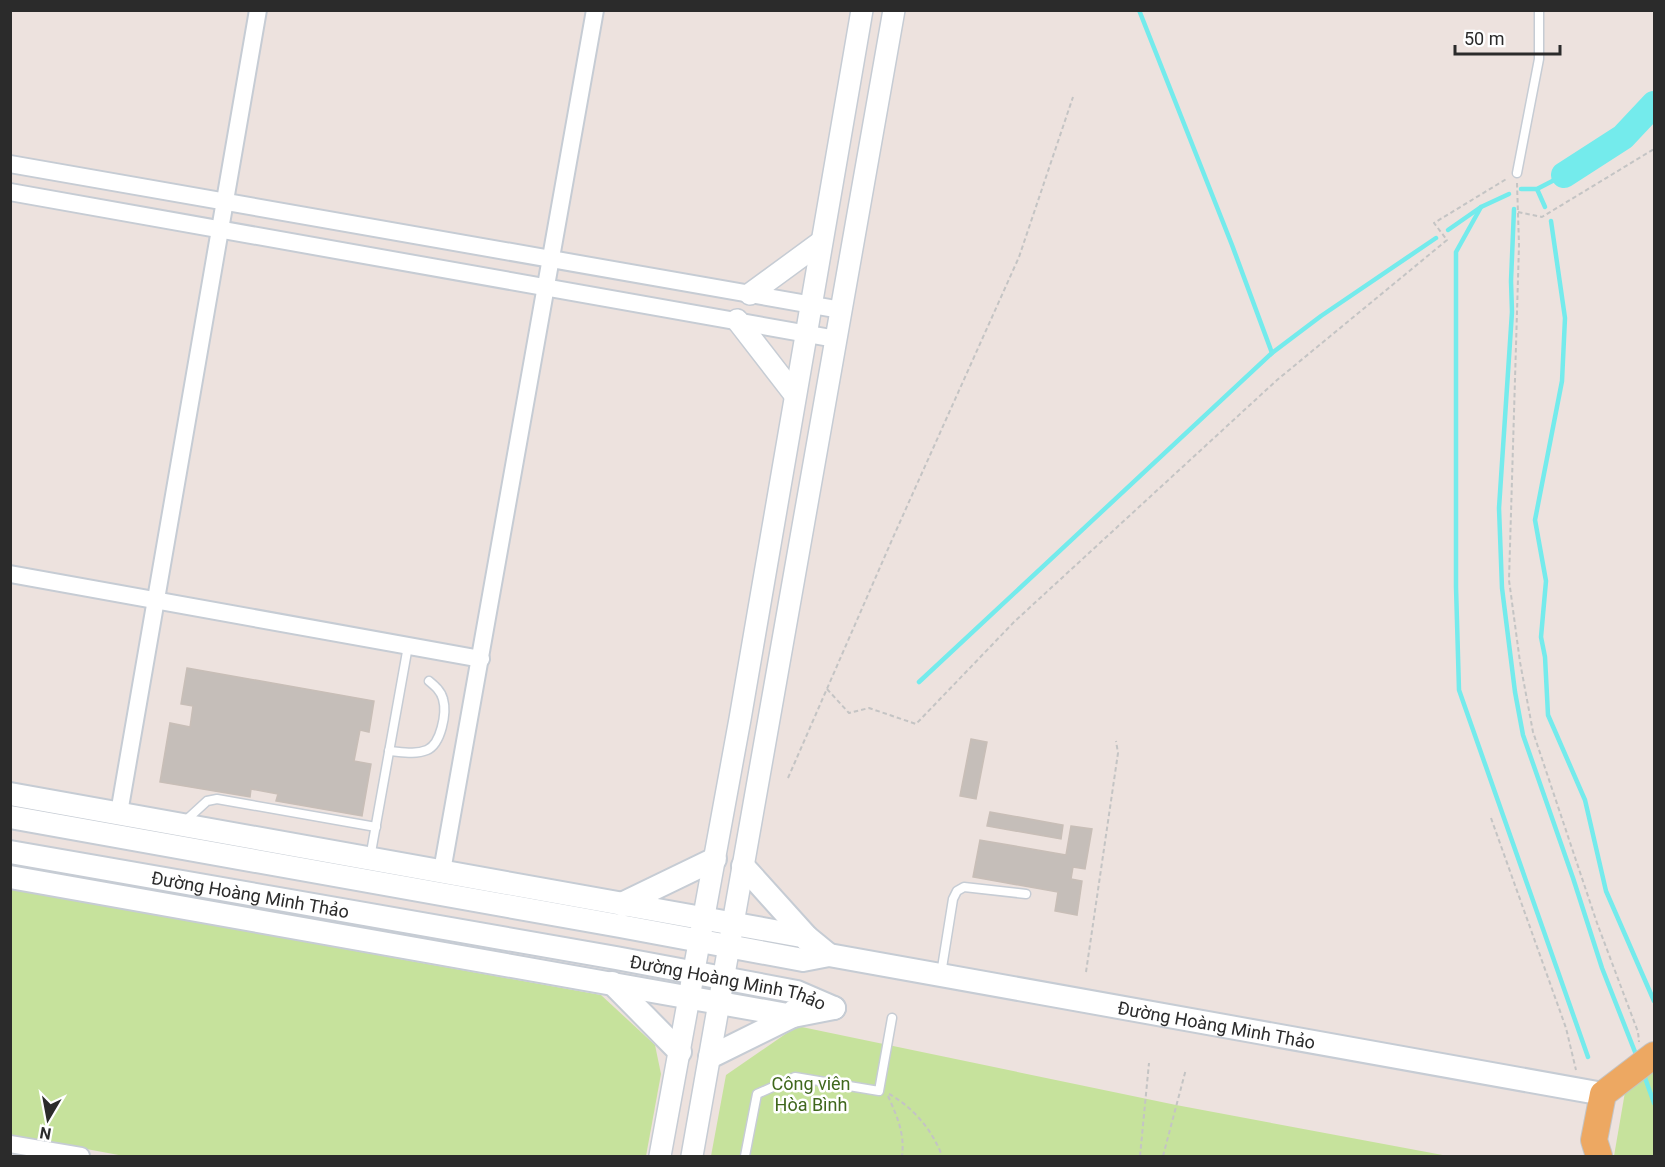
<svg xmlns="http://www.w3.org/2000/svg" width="1665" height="1167" font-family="Roboto,sans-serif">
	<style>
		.green { fill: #c6e29c }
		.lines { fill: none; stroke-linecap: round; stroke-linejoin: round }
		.stream { stroke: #74ebec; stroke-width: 4.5 }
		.river { stroke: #74ebec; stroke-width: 26 }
		.building { fill: #c5beb9; stroke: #c8beb7; stroke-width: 1.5 }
		.service-casing { stroke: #c6ccd4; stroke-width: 11 }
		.minor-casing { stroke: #c6ccd4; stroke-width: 20 }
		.tertiary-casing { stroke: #c6ccd4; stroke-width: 24 }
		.secondary-casing { stroke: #c6ccd4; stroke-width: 26 }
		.primary-casing { stroke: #c4c4c4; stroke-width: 28 }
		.path { stroke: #c4c4c4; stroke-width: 2; stroke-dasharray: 4.5 3; stroke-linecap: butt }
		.service { stroke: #fff; stroke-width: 8 }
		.minor { stroke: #fff; stroke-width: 16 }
		.tertiary { stroke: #fff; stroke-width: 21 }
		.secondary { stroke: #fff; stroke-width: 22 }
		.primary { stroke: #eda862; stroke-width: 26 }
		.labels { text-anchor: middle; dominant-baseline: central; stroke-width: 5; stroke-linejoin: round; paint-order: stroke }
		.street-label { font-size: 18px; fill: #2b2b2b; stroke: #fff }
		.park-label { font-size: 18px; fill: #3f671c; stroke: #fff }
	</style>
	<rect width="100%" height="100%" fill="#ede2de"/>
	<g class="green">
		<polygon points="10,889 601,995 655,1045 661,1074 646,1156 124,1156 11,1135"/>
		<polygon points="797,1026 1176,1105 1448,1156 711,1156 726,1075"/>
		<polygon points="1654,1071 1654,1156 1614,1156 1625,1092 1636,1081"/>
	</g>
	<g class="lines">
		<g class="stream">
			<polyline points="1139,10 1232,245 1272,353"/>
			<polyline points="1521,189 1537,189 1564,175"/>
			<polyline points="1537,189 1545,207"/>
			<polyline points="1481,207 1456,252 1456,587 1459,690 1588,1057"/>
			<polyline points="1514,209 1511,281 1512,312 1499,508 1502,588 1515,692 1523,735 1573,878 1602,968 1637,1057"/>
			<polyline points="1551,221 1565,318 1562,381 1535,520 1546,581 1541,637 1545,657 1548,715 1585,800 1606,891 1654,1001"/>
			<polyline points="1448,230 1481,207 1509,194"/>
			<polyline points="919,682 1272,353 1321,316 1436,238"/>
			<polyline points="1644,1075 1654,1103"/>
		</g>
		<polyline class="river" points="1564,175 1623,137 1654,104"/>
	</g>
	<g class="building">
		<polygon points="187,668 374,701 369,732 360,730 354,761 371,764 362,816 276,801 278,794 251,789 250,797 160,782 170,723 190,727 193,706 181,704"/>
		<polygon points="971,739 987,742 976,799 960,796"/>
		<polygon points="990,812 1063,825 1061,839 987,826"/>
		<polygon points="1071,826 1092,829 1085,869 1073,867 1071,879 1082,881 1077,915 1055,911 1058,892 973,877 980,840 1066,855"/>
	</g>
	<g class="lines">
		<g class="service-casing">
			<g id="service">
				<polyline points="1517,173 1539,59 1539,10"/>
				<path d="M389,751C402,752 415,755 427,750C441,744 447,713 443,699C441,691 435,686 429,681"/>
				<polyline points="183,823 207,801 217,799 376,827"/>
				<polyline points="370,858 408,646"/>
				<polyline points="941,974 953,899 957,891 964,887 1026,894"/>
				<polyline points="745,1156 757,1094 795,1077 879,1091 892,1018"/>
			</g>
		</g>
		<g class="minor-casing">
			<g id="minor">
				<polyline points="10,164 841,310"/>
				<polyline points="10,192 836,339"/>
				<polyline points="10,574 481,659"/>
				<polyline points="119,813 258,10"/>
				<polyline points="442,871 595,10"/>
				<polyline points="10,1144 81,1156"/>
			</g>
		</g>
		<g class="tertiary-casing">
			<g id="tertiary">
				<polyline points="750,294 821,242"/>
				<polyline points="737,320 795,395"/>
				<polyline points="660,1156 740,719 862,10"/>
				<polyline points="692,1156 894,10"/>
			</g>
		</g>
		<g class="secondary-casing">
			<g id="secondary">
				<polyline points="10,794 807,937 829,955"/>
				<path id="s1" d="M10,817L620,926L803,960L829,955L1603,1094"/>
				<path id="s2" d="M10,852L616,958L797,992L834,1008"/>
				<polyline points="743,866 807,937 807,940"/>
				<polyline points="10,877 793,1016 834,1008"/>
				<polyline points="623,905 624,903 715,859"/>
				<polyline points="612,983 680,1052"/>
				<polyline points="710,1057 793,1016 794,1011"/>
			</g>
		</g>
		<g class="primary-casing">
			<polyline id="primary" points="1599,1156 1594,1140 1603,1094 1654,1055"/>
		</g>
		<g class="path">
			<polyline points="1517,183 1519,245 1509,580 1520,662 1533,732 1597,923 1638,1032 1639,1042"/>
			<polyline points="1518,212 1542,217 1654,149"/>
			<polyline points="827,689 849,713 869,708 916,724 1014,622 1277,380 1447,240 1434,223 1508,178"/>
			<polyline points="788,778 895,533 1019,257 1073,97"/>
			<polyline points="1491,818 1566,1028 1576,1070"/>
			<polyline points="1086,972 1118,753 1116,741"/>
			<path d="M889,1094C913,1107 933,1131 942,1156"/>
			<path d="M888,1096C897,1116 905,1134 902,1156"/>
			<polyline points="1140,1156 1149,1063"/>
			<polyline points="1163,1156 1186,1069"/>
		</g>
		<use href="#service" class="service"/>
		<use href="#minor" class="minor"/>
		<use href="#tertiary" class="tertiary"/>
		<use href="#secondary" class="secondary"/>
		<use href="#primary" class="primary"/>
	</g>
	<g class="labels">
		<g class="street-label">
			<text stroke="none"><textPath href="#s2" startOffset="244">Đường Hoàng Minh Thảo</textPath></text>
			<text stroke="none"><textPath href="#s2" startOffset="730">Đường Hoàng Minh Thảo</textPath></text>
			<text stroke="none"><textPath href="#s1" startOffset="1226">Đường Hoàng Minh Thảo</textPath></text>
		</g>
		<g class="park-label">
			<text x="811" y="1083">Công viên<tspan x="811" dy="21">Hòa Bình</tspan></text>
		</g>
	</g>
	<rect width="1665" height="1167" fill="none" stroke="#2b2b2b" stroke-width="24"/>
	<g transform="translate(48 1119) rotate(190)" stroke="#ffffff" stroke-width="4.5" paint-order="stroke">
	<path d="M0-4.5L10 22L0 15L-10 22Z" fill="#2b2b2b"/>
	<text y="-9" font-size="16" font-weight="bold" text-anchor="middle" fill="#2b2b2b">N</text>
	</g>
	<path d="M1455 45v9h105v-9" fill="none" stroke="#2b2b2b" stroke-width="3"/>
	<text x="1464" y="45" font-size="18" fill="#2b2b2b" stroke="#ffffff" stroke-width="4.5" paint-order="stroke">50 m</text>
</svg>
